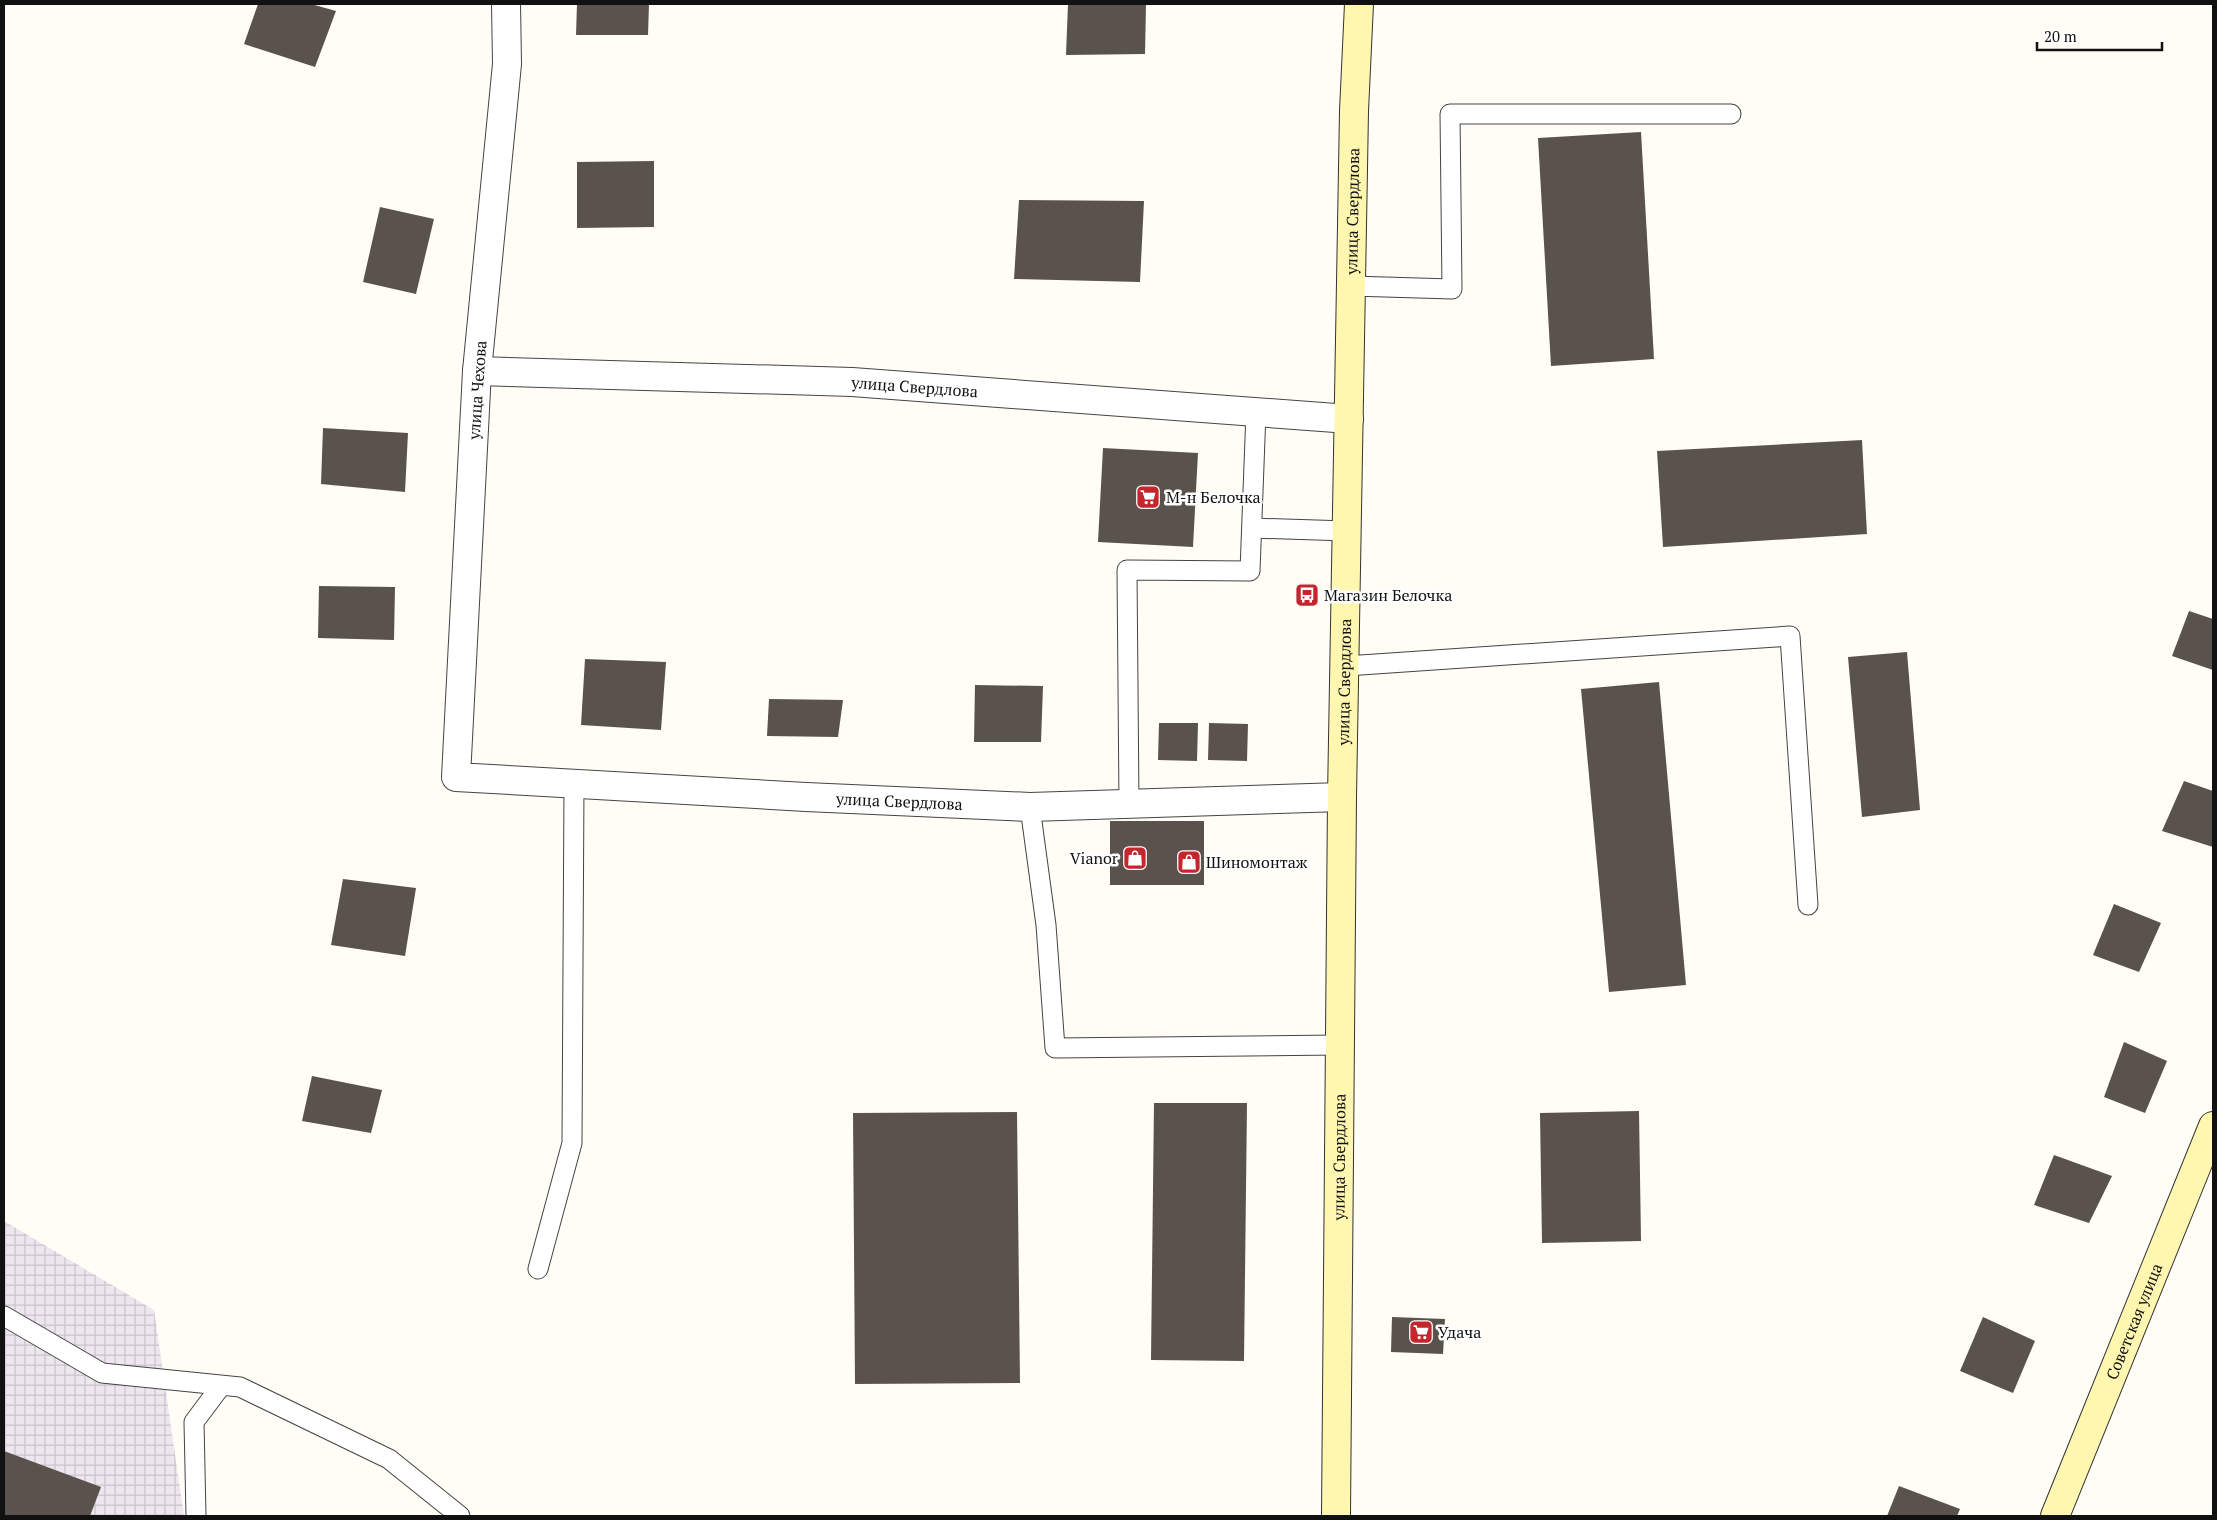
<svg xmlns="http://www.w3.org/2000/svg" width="2217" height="1520" font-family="'PT Serif',serif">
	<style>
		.industrial { fill: url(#industrial-grid) }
		.building { fill: #5a524d }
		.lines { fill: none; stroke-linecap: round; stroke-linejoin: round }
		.lane-casing { stroke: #444; stroke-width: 21 }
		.street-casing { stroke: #444; stroke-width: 30 }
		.secondary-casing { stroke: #333; stroke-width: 30 }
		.lane { stroke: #fff; stroke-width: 19 }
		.street { stroke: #fff; stroke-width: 28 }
		.secondary { stroke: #fff6b0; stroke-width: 28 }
		.labels { text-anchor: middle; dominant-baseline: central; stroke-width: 5; stroke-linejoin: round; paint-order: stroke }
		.street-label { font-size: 16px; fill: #111; stroke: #fff }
		.poi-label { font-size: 16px; fill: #111; stroke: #fff; text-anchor: start }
	</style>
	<defs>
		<pattern id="industrial-grid" width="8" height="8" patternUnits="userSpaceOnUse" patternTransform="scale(1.25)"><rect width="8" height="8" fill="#eee6ef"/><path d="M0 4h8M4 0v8" fill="none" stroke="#cbc4cc"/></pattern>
	</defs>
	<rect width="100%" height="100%" fill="#fffdf5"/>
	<polygon class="industrial" points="4,1221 154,1310 184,1516 4,1516"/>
	<g class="building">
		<polygon points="258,4 311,4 336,11 315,67 244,44"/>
		<polygon points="577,4 649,4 648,35 576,35"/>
		<polygon points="1068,4 1146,4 1145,54 1066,55"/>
		<polygon points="1641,132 1654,359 1551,366 1538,138"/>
		<polygon points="654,161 654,227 577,228 577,162"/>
		<polygon points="1019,200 1144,201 1140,282 1014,279"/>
		<polygon points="380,207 434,219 416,294 363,282"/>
		<polygon points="323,428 408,433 405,492 321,484"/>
		<polygon points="1862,440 1867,534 1663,547 1657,451"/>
		<polygon points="1103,448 1198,453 1193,547 1098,542"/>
		<polygon points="319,586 395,587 394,640 318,638"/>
		<polygon points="2189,611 2213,619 2213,670 2172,656"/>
		<polygon points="1907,652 1920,810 1862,817 1848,657"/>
		<polygon points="585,659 666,662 661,730 581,725"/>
		<polygon points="1659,682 1686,985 1609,992 1581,689"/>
		<polygon points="975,685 1043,686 1041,742 974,742"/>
		<polygon points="769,699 843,700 838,737 767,736"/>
		<polygon points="1159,723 1198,723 1197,761 1158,760"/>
		<polygon points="1209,723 1248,724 1247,761 1208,760"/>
		<polygon points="2184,781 2213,791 2213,847 2162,831"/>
		<rect x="1110" y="821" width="94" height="64"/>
		<polygon points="343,879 416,888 405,956 331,945"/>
		<polygon points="2114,904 2161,923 2139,972 2093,955"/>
		<polygon points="2124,1042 2167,1061 2145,1113 2104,1097"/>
		<polygon points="312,1076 382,1090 371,1133 302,1121"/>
		<polygon points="1154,1103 1247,1103 1244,1361 1151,1360"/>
		<polygon points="1639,1111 1641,1241 1542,1243 1540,1113"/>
		<polygon points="1017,1112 1020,1383 855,1384 853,1113"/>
		<polygon points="2054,1155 2112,1176 2089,1223 2034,1205"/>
		<polygon points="1392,1317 1445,1319 1443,1354 1391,1352"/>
		<polygon points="1983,1317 2035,1341 2013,1393 1960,1371"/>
		<polygon points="4,1451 101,1487 90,1516 4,1516"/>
		<polygon points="1899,1486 1960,1509 1957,1516 1887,1516"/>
	</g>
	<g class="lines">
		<g class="lane-casing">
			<g id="lane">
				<polyline points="1351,286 1452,289 1450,114 1731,114"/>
				<polyline points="1252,528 1347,531"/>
				<polyline points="1346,666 1790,636 1808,905"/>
				<polyline points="1129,804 1127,570 1250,571 1256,412"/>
				<polyline points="1030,807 1046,925 1055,1048 1340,1045"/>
				<polyline points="538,1269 572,1143 574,784"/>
				<polyline points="4,1316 102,1373 240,1387 389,1459 460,1516"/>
				<polyline points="196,1516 194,1422 221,1386"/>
			</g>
		</g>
		<g class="street-casing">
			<g id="street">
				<path id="s1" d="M506,4L507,64L477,371L456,777L806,797L1030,807L1342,797"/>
				<path id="s2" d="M477,371L852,382L1349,419"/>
			</g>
		</g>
		<g class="secondary-casing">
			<g id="secondary">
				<path id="s3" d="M1336,1516L1342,797L1354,111L1359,4"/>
				<path id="s4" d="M2055,1516L2213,1126"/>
			</g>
		</g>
		<use href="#lane" class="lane"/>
		<use href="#street" class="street"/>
		<use href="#secondary" class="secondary"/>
	</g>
	<defs>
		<g id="supermarket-square" transform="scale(1.25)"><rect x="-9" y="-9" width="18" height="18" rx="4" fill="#c4262e" stroke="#fff"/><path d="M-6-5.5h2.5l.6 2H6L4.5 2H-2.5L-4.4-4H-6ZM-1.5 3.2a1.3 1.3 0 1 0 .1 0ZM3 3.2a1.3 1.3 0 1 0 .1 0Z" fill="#fff"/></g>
		<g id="bus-square" transform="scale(1.25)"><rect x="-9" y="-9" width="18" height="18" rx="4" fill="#c4262e" stroke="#fff"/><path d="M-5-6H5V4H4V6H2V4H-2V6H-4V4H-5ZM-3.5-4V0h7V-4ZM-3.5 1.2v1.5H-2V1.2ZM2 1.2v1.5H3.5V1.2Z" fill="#fff"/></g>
		<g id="shop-square" transform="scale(1.25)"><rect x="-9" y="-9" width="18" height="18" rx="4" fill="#c4262e" stroke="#fff"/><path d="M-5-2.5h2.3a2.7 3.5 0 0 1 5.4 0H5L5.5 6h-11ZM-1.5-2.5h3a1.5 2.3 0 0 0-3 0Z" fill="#fff"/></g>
	</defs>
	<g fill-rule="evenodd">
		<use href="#supermarket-square" x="1148" y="497"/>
		<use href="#bus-square" x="1307" y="595"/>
		<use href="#shop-square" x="1135" y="858"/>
		<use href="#shop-square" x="1189" y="862"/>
		<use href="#supermarket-square" x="1421" y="1332"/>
	</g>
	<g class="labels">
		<g class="street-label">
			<text stroke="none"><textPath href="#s3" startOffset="1305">улица Свердлова</textPath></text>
			<text stroke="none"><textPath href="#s2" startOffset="438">улица Свердлова</textPath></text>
			<text transform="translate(477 390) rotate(-86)">улица Чехова</text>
			<text stroke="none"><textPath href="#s3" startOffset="834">улица Свердлова</textPath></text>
			<text stroke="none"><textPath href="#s1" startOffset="1219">улица Свердлова</textPath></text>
			<text stroke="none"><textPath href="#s3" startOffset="359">улица Свердлова</textPath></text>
			<text stroke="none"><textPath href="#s4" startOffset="210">Советская улица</textPath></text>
		</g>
		<g class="poi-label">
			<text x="1166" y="497">М-н Белочка</text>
			<text x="1324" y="595">Магазин Белочка</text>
			<text x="1118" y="858" text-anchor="end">Vianor</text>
			<text x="1206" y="862">Шиномонтаж</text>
			<text x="1438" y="1332">Удача</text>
		</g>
	</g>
	<rect width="2217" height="1520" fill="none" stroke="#111111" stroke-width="10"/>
	<path d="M2037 42v8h125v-8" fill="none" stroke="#111111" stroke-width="2.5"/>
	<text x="2044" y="42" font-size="15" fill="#111111" stroke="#ffffff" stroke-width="4" paint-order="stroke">20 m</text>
</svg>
